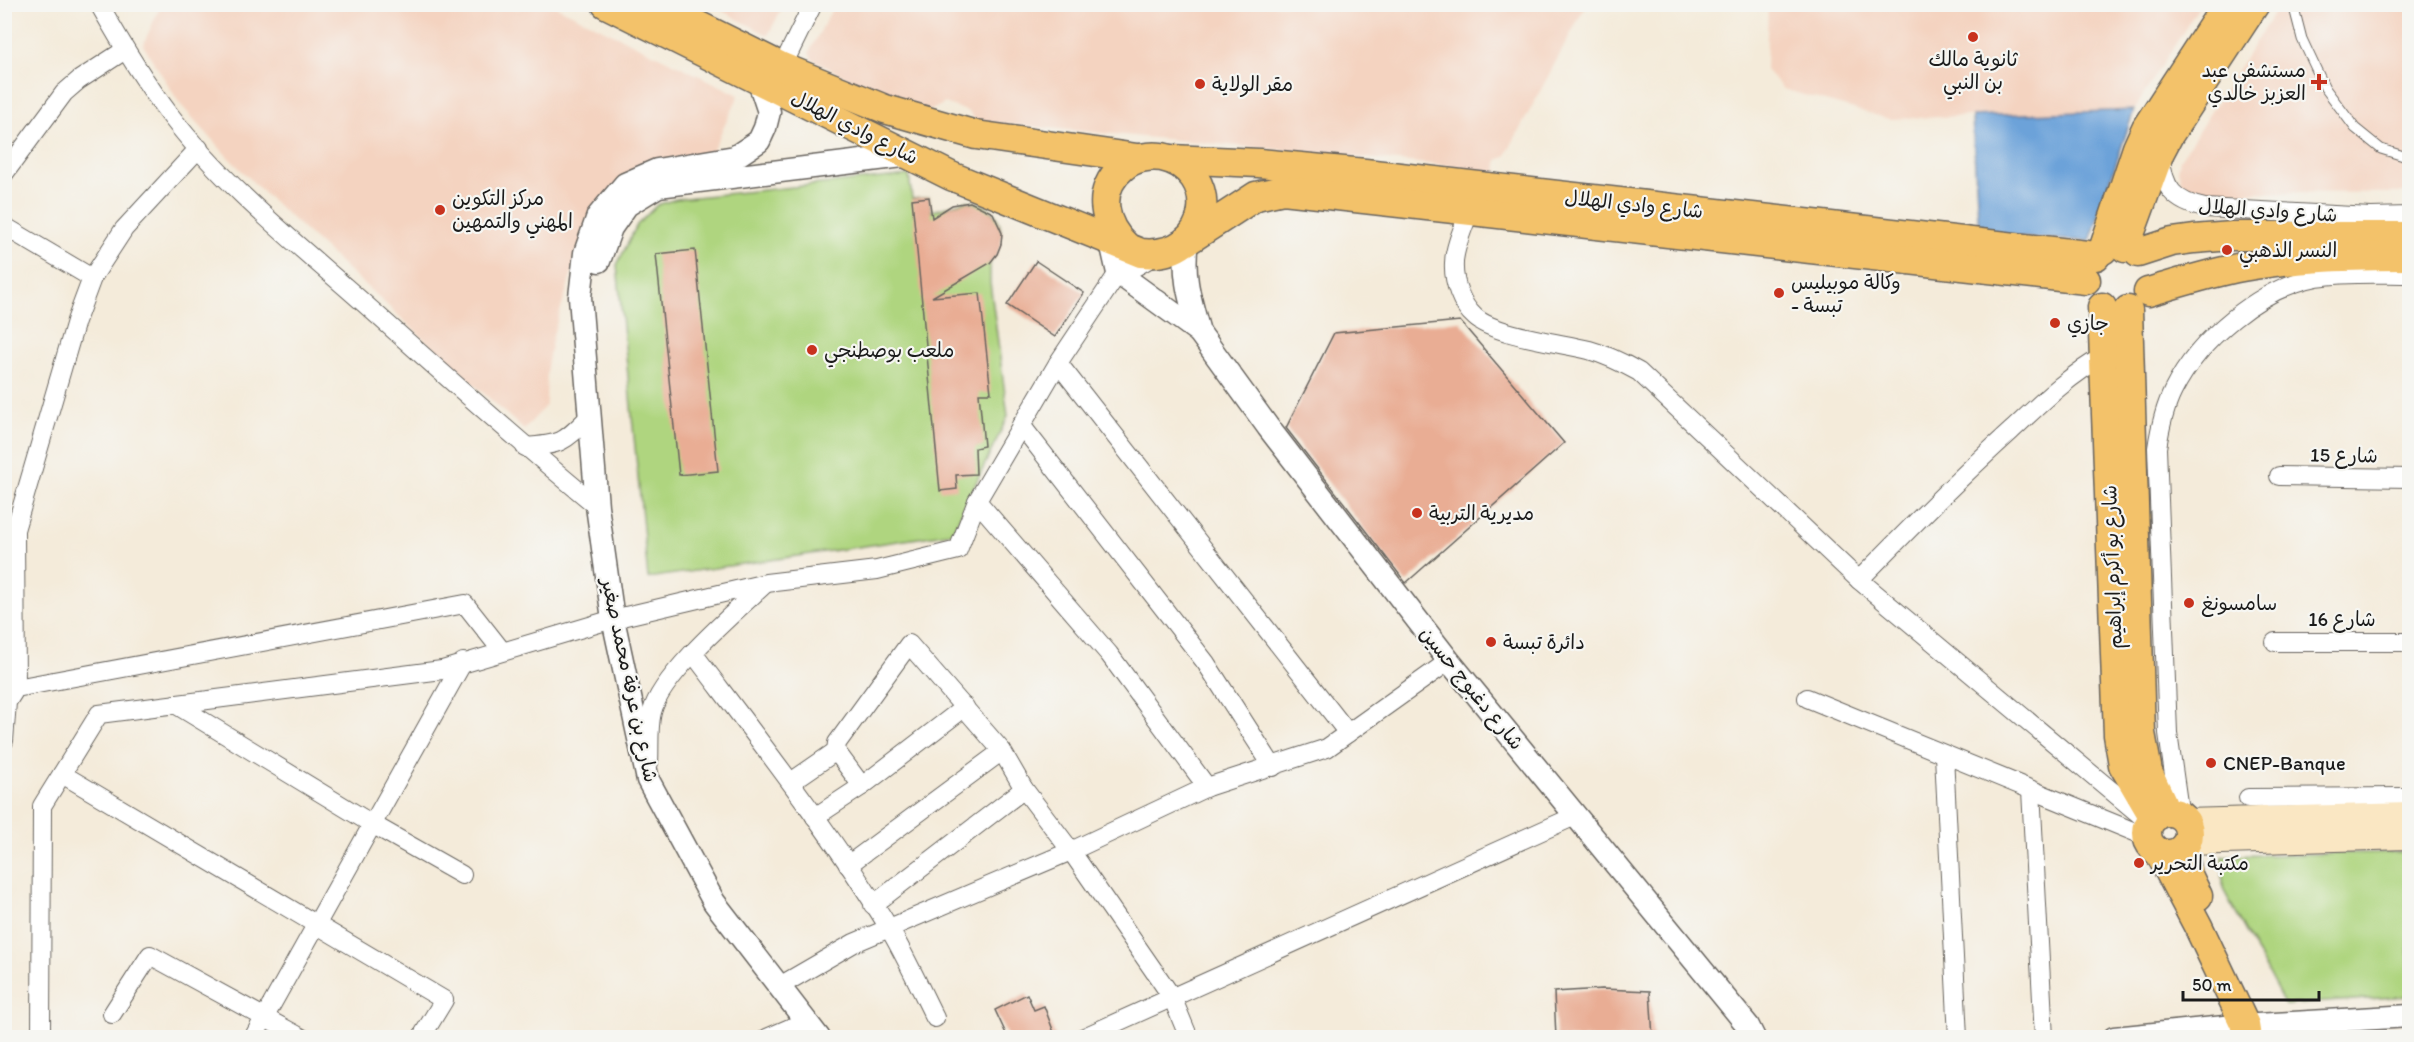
<svg xmlns="http://www.w3.org/2000/svg" width="2414" height="1042" font-family="Itim,'Playpen Sans Arabic',sans-serif">
	<style>
		.built { fill: #f4d3c0 }
		.green { fill: #afd57f; stroke: #66784e; stroke-width: 1.5 }
		.water { fill: #6ca2d9; stroke: #445f7a; stroke-width: 1.5 }
		.building { fill: #e9ad94 }
		.lines { fill: none; stroke-linecap: round; stroke-linejoin: round }
		.service-casing { stroke: #68645e; stroke-width: 11 }
		.minor-casing { stroke: #68645e; stroke-width: 20 }
		.tertiary-casing { stroke: #68645e; stroke-width: 25 }
		.secondary-casing { stroke: #68645e; stroke-width: 28 }
		.primary-casing { stroke: #68645e; stroke-width: 31 }
		.service { stroke: #fff; stroke-width: 9 }
		.minor { stroke: #fff; stroke-width: 18 }
		.tertiary { stroke: #fff; stroke-width: 22 }
		.secondary { stroke: #fae7c3; stroke-width: 26 }
		.primary { stroke: #f3c26a; stroke-width: 28 }
		.poi-dot { fill: #c8321e; stroke: #f6f6f2; stroke-width: 2 }
		.labels { text-anchor: middle; dominant-baseline: central; stroke-width: 4.5; stroke-linejoin: round; paint-order: stroke }
		.poi-label { font-size: 20px; fill: #1c1c1c; stroke: #f6f6f2; text-anchor: start }
		.street-label { font-size: 20px; fill: #1c1c1c; stroke: #f6f6f2 }
	</style>
	<rect width="100%" height="100%" fill="#f6f6f2"/>
	<filter id="ink" filterUnits="userSpaceOnUse"><feTurbulence type="fractalNoise" baseFrequency=".0167" numOctaves="2"/><feDisplacementMap in="SourceGraphic" scale="12" xChannelSelector="R" yChannelSelector="G"/><feConvolveMatrix kernelMatrix="1 2 1 2 8 2 1 2 1" color-interpolation-filters="sRGB"/></filter>
	<filter id="wash" filterUnits="userSpaceOnUse"><feTurbulence type="fractalNoise" baseFrequency=".008" numOctaves="4" result="noise"/><feDisplacementMap in="SourceGraphic" scale="24" xChannelSelector="R" yChannelSelector="G"/><feGaussianBlur stdDeviation="1.35" result="paint"/><feColorMatrix in="noise" values="0 0 0 0 0 0 0 0 0 0 0 0 0 0 0 0 0 1.4 0 .05"/><feComposite in="paint" operator="in"/></filter>
	<g filter="url(#wash)">
		<rect width="100%" height="100%" fill="#f4ebda"/>
		<g class="built">
			<polygon points="501,4 518,9 520,5 553,5 739,95 709,158 653,165 573,269 553,335 547,366 546,405 524,430 264,193 227,156 180,104 143,45 161,5"/>
			<polygon points="711,5 784,5 768,35"/>
			<polygon points="834,5 1586,5 1505,157 1497,160 1496,179 1462,167 976,121 969,112 945,103 918,117 812,59 809,53"/>
			<polygon points="1768,5 2200,5 2134,110 1889,119 1783,89 1766,70"/>
			<polygon points="2279,5 2409,5 2409,193 2196,192 2182,184 2178,170 2180,160"/>
		</g>
		<g class="green">
			<path d="M909,175L912,199L929,197L931,211C944,210 957,201 967,201C1003,203 1010,239 990,263V283L1008,416L952,533L648,578L617,265L637,225L657,205L676,199Z"/>
			<polygon points="2409,852 2409,996 2285,1005 2223,889 2223,856"/>
		</g>
		<polygon class="water" points="2134,110 2090,241 1979,235 1972,116"/>
		<g id="blocks">
			<g class="building">
				<polygon points="929,197 932,218 952,205 970,202 993,213 1002,233 1001,244 997,254 990,263 932,297 980,293 991,393 979,393 984,446 975,448 976,474 956,475 957,489 940,491 912,199"/>
				<polygon points="695,250 718,471 679,475 656,254"/>
				<polygon points="1036,261 1084,293 1055,337 1007,305"/>
				<polygon points="1460,321 1564,443 1406,583 1286,428 1334,333"/>
				<polygon points="1602,989 1650,991 1653,1038 1556,1038 1554,992"/>
				<polygon points="1027,994 1034,1010 1044,1006 1056,1038 1008,1038 995,1010"/>
			</g>
		</g>
	</g>
	<g filter="url(#ink)">
		<use href="#blocks" fill-opacity="0" stroke="#68645e" stroke-width="1.5"/>
		<g class="lines">
			<g class="service-casing">
				<polyline id="service" points="2293,4 2302,39 2325,88 2355,128 2381,149 2410,158"/>
			</g>
			<g class="minor-casing">
				<g id="minor">
					<path d="M99,4C121,43 143,80 170,115C226,189 306,251 375,313C448,378 521,444 597,506"/>
					<polyline points="782,67 813,4"/>
					<path d="M2161,157C2163,188 2174,202 2205,208L2371,217L2410,216"/>
					<polyline points="4,174 64,93 79,80 125,50"/>
					<path d="M1473,202C1467,219 1454,246 1454,263C1453,281 1461,305 1475,317C1494,335 1561,343 1589,350C1607,355 1623,363 1639,372L1859,580L2150,823"/>
					<polyline points="4,226 92,278"/>
					<polyline points="1058,363 1348,733"/>
					<polyline points="1021,425 1206,663 1273,767"/>
					<path d="M525,447C563,444 563,443 590,416"/>
					<polyline points="2279,476 2410,478"/>
					<polyline points="977,501 1109,654 1207,787"/>
					<path d="M1859,580C1909,529 1958,479 2011,431C2041,403 2068,376 2104,356"/>
					<polyline points="2275,642 2410,642"/>
					<path d="M693,653C761,743 831,832 889,928C906,957 920,988 935,1018"/>
					<polyline points="16,688 15,530 76,321 92,278 124,229 199,148"/>
					<polyline points="1807,698 2147,837"/>
					<polyline points="175,704 372,824 462,875"/>
					<polyline points="4,741 7,702 16,688 465,604 502,651"/>
					<polyline points="836,751 837,743 909,644 1002,751 1024,789 1071,851 1172,997 1189,1038"/>
					<polyline points="1944,755 1958,1038"/>
					<path d="M649,763C650,747 648,728 652,712C661,675 735,612 764,585"/>
					<polyline points="62,774 444,1000 421,1038"/>
					<polyline points="791,782 836,751 862,786"/>
					<polyline points="2031,790 2044,1038"/>
					<polyline points="2248,798 2410,797"/>
					<polyline points="815,817 862,786 965,707"/>
					<path d="M2180,817L2168,733L2157,448C2160,428 2164,409 2173,391C2199,339 2260,288 2317,277C2346,272 2380,274 2410,274"/>
					<polyline points="848,865 1002,751"/>
					<polyline points="873,905 1024,789"/>
					<polyline points="778,987 854,943 1071,851 1207,787 1327,748 1449,661"/>
					<polyline points="112,1014 150,955 302,1038"/>
					<polyline points="41,1038 42,806 99,714 442,670 613,619 766,583 877,570 958,550 977,501 1058,363 1118,273 1135,267 1156,255"/>
					<polyline points="253,1038 463,662"/>
					<polyline points="767,1038 806,1021"/>
					<polyline points="1082,1038 1575,816"/>
				</g>
			</g>
			<g class="tertiary-casing">
				<g id="tertiary">
					<polyline points="758,79 769,112 765,128 759,141 735,157 657,170 625,184 598,216 585,253 580,297 597,506 613,619 648,780 714,902 819,1038"/>
					<polyline points="1108,229 1118,273 1199,332 1268,427 1449,661 1748,1026 1754,1038"/>
					<path d="M1187,241C1182,276 1190,299 1199,332"/>
					<polyline points="599,261 611,228 627,205 658,186 911,155"/>
					<polyline points="2257,1025 2410,1016"/>
					<polyline points="2114,1038 2245,1025"/>
				</g>
			</g>
			<g class="secondary-casing">
				<g id="secondary">
					<polyline points="2185,822 2410,816"/>
					<polyline points="2187,842 2410,836"/>
				</g>
			</g>
			<g class="primary-casing">
				<g id="primary">
					<path d="M606,4L951,176L1141,253C1215,260 1222,169 1162,157C1149,155 1133,158 1123,167C1095,190 1103,225 1126,246"/>
					<polyline points="655,4 782,67 885,109 976,135 1137,158"/>
					<polyline points="1171,159 1259,163 1365,173 2096,256"/>
					<polyline points="1187,241 1256,196 1283,190 2086,280"/>
					<polyline points="2125,248 2160,152 2169,135 2255,4"/>
					<polyline points="2103,250 2137,148 2146,128 2227,4"/>
					<polyline points="2138,253 2172,242 2194,239 2232,236 2410,236"/>
					<path d="M2148,292C2179,283 2210,273 2242,267C2297,257 2354,256 2410,256"/>
					<polyline points="2102,307 2118,735 2123,765 2154,818"/>
					<polyline points="2128,310 2141,733 2148,772 2162,802"/>
					<circle cx="2168" cy="833" r="21"/>
					<polyline points="2183,848 2188,875 2198,896"/>
					<polyline points="2159,852 2198,926 2245,1025 2247,1038"/>
				</g>
			</g>
			<use href="#service" class="service"/>
			<use href="#minor" class="minor"/>
			<use href="#tertiary" class="tertiary"/>
			<use href="#secondary" class="secondary"/>
			<use href="#primary" class="primary"/>
		</g>
	</g>
	<g class="poi-dot">
		<circle cx="1973" cy="37" r="6"/>
		<path d="M2316 73h6v6h6v6h-6v6h-6v-6h-6v-6h6z"/>
		<circle cx="1200" cy="84" r="6"/>
		<circle cx="440" cy="210" r="6"/>
		<circle cx="2227" cy="250" r="6"/>
		<circle cx="1779" cy="293" r="6"/>
		<circle cx="2055" cy="323" r="6"/>
		<circle cx="812" cy="350" r="6"/>
		<circle cx="1417" cy="513" r="6"/>
		<circle cx="2189" cy="603" r="6"/>
		<circle cx="1491" cy="642" r="6"/>
		<circle cx="2211" cy="763" r="6"/>
		<circle cx="2139" cy="863" r="6"/>
	</g>
	<g class="labels">
		<g class="poi-label">
			<text x="1973" y="59" text-anchor="middle">ثانوية مالك<tspan x="1973" dy="23">بن النبي</tspan></text>
			<text x="2306" y="70" text-anchor="end">مستشفى عبد<tspan x="2306" dy="23">العزبز خالدي</tspan></text>
			<text x="1212" y="84">مقر الولاية</text>
			<text x="452" y="198">مركز التكوين<tspan x="452" dy="23">المهني والتمهين</tspan></text>
			<text x="2239" y="250">النسر الذهبي</text>
			<text x="1791" y="282">وكالة موبيليس<tspan x="1791" dy="23">- تبسة</tspan></text>
			<text x="2067" y="323">جازي</text>
			<text x="824" y="350">ملعب بوصطنجي</text>
			<text x="1429" y="513">مديرية التربية</text>
			<text x="2201" y="603">سامسونغ</text>
			<text x="1503" y="642">دائرة تبسة</text>
			<text x="2223" y="763">CNEP-Banque</text>
			<text x="2151" y="863">مكتبة التحرير</text>
		</g>
		<g class="street-label">
			<text transform="translate(855 127) rotate(27)">شارع وادي الهلال</text>
			<text transform="translate(1634 204) rotate(6)">شارع وادي الهلال</text>
			<text transform="translate(2268 210) rotate(4)">شارع وادي الهلال</text>
			<text transform="translate(2344 455) rotate(1)">شارع 15</text>
			<text transform="translate(2112 567) rotate(-92)">شارع بو أكرم إبراهيم</text>
			<text x="2342" y="619">شارع 16</text>
			<text transform="translate(630 680) rotate(78)">شارع بن عرفة محمد صغير</text>
			<text transform="translate(1472 688) rotate(51)">شارع دغبوج حسين</text>
		</g>
	</g>
	<rect width="2414" height="1042" fill="none" stroke="#f6f6f2" stroke-width="24"/>
	<path d="M2183 991v9h136v-9" fill="none" stroke="#1c1c1c" stroke-width="3"/>
	<text x="2192" y="991" font-size="18" fill="#1c1c1c" stroke="#f6f6f2" stroke-width="4.5" paint-order="stroke">50 m</text>
</svg>
